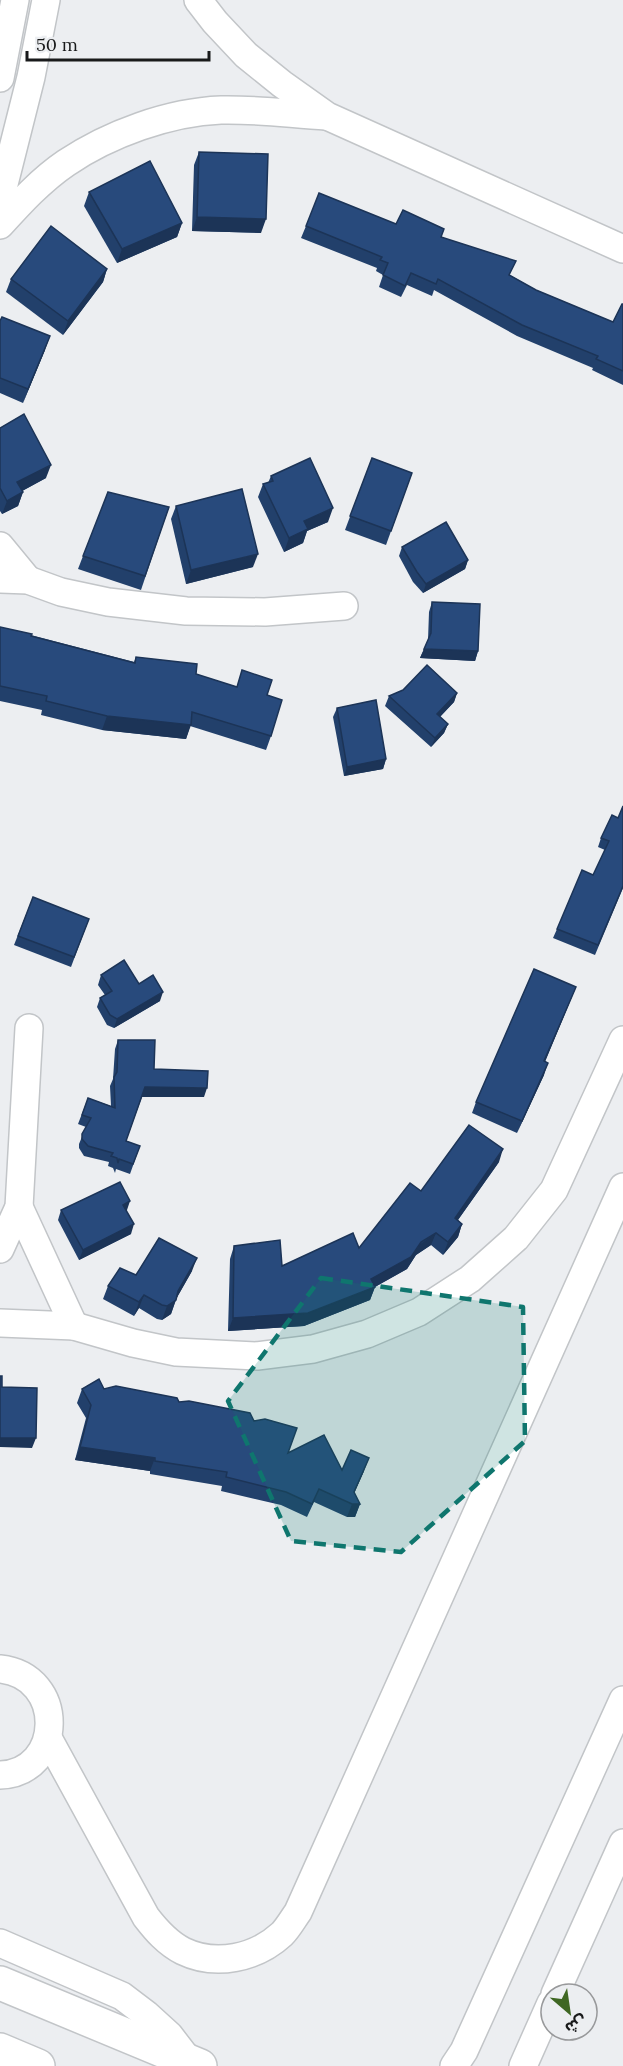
<svg xmlns="http://www.w3.org/2000/svg" width="623" height="2066" font-family="Lora,'Noto Sans Arabic',serif">
	<style>
		.lines { fill: none; stroke-linecap: round; stroke-linejoin: round }
		.street-casing { stroke: #c2c5c8; stroke-width: 30 }
		.secondary-casing { stroke: #c2c5c8; stroke-width: 36 }
		.street { stroke: #fff; stroke-width: 27 }
		.secondary { stroke: #fff; stroke-width: 33 }
		.wall { fill: #22406b }
		.shaded-wall { fill: #1c3457 }
		.building { fill: #284a7c; stroke: #1c3457; stroke-width: 1.5 }
		.marked { fill: #0f766e; fill-opacity: 0.2; stroke: #0f766e; stroke-width: 4.5; stroke-dasharray: 12 8; stroke-linejoin: round }
	</style>
	<rect width="100%" height="100%" fill="#eceef1"/>
	<g class="lines">
		<g class="street-casing">
			<g id="street">
				<polyline points="198,0 215,22 246,55 282,84 327,116 623,249"/>
				<polyline points="0,78 15,0"/>
				<polyline points="0,200 31,77 46,0"/>
				<path d="M0,225C20,203 41,180 66,163C109,134 169,112 221,110C256,109 291,114 326,116"/>
				<polyline points="0,546 28,580"/>
				<polyline points="0,579 28,580 61,592 108,602 186,611 265,612 344,606"/>
				<polyline points="19,1207 74,1326"/>
				<polyline points="0,1249 19,1207 29,1028"/>
				<polyline points="0,1323 74,1326 133,1343 176,1352 257,1356 313,1349 367,1334 419,1312 470,1279 516,1238 554,1190 623,1040"/>
				<path d="M0,1669C67,1676 64,1773 0,1775"/>
				<path d="M48,1738L146,1917C156,1930 167,1943 183,1951C216,1967 256,1958 282,1934C288,1928 293,1919 298,1912L623,1187"/>
				<polyline points="0,1943 122,1996 147,2015 169,2035 189,2061"/>
				<polyline points="555,1994 623,1843"/>
				<polyline points="454,2066 464,2051 623,1700"/>
				<polyline points="523,2066 551,2003"/>
			</g>
		</g>
		<g class="secondary-casing">
			<g id="secondary">
				<polyline points="0,1983 200,2066"/>
				<polyline points="0,2050 38,2066"/>
			</g>
		</g>
		<use href="#street" class="street"/>
		<use href="#secondary" class="secondary"/>
	</g>
	<g class="wall">
		<polygon points="199,152 261,233 192,231 194,165"/>
		<polygon points="89,192 182,223 177,237 117,263 84,206"/>
		<polygon points="396,224 444,229 441,237 510,275 536,290 613,322 623,304 623,385 592,370 593,368 517,336 434,290 432,296 407,285 401,297 379,287 383,275 376,271 377,268 301,238 306,226"/>
		<polygon points="107,269 103,282 63,335 6,292 11,279"/>
		<polygon points="0,321 45,350 23,403 0,393"/>
		<polygon points="0,428 46,478 22,491 23,492 18,506 2,514 0,511"/>
		<polygon points="372,458 412,473 386,545 345,530"/>
		<polygon points="271,476 328,522 307,531 303,543 284,552 258,497 263,484 268,483"/>
		<polygon points="176,506 253,567 186,584 171,519"/>
		<polygon points="169,507 141,590 78,569 83,556"/>
		<polygon points="402,547 468,560 465,569 423,593 413,582 399,556"/>
		<polygon points="432,602 478,651 475,661 420,658 428,640 429,612"/>
		<polygon points="0,627 134,662 136,657 237,687 242,670 267,695 271,736 266,750 190,726 186,739 102,730 41,715 42,710 0,701"/>
		<polygon points="457,693 454,702 440,717 448,724 444,733 431,747 385,706 389,696"/>
		<polygon points="337,708 386,759 383,769 344,776 333,717"/>
		<polygon points="618,818 623,888 595,955 553,938 557,929 593,875 605,850 598,847 601,838"/>
		<polygon points="33,897 89,919 71,967 14,945"/>
		<polygon points="101,975 139,984 160,1001 114,1028 107,1025 97,1007 100,998 105,995 98,985"/>
		<polygon points="576,987 545,1062 544,1075 517,1133 472,1113 476,1102"/>
		<polygon points="118,1040 154,1069 204,1097 142,1097 126,1141 140,1146 130,1174 116,1169 115,1173 113,1168 108,1166 109,1162 84,1156 79,1148 79,1144 86,1127 78,1124 88,1098 111,1106 110,1086 113,1079 115,1049"/>
		<polygon points="499,1162 458,1220 462,1224 458,1237 443,1255 431,1245 416,1255 407,1269 375,1287 370,1300 304,1326 228,1331 230,1259 234,1246 282,1266 359,1248 421,1191"/>
		<polygon points="61,1210 126,1211 131,1234 79,1260 58,1220"/>
		<polygon points="192,1271 176,1299 171,1314 162,1320 157,1319 139,1308 134,1316 103,1299 108,1286 136,1275"/>
		<polygon points="82,1389 104,1389 179,1402 254,1421 288,1453 342,1470 364,1471 354,1493 360,1504 355,1517 347,1517 314,1502 307,1517 281,1505 221,1491 222,1486 150,1474 150,1471 75,1460 86,1418 77,1403"/>
	</g>
	<g class="shaded-wall">
		<polygon points="197,217 266,219 261,233 192,231"/>
		<polygon points="182,223 177,237 117,263 122,249"/>
		<polygon points="107,269 103,282 63,335 68,321"/>
		<polygon points="50,336 45,350 23,403 28,389"/>
		<polygon points="51,465 46,478 13,496 17,482"/>
		<polygon points="23,492 18,506 2,514 7,501"/>
		<polygon points="333,508 328,522 307,531 303,543 284,552 289,538 304,521"/>
		<polygon points="258,554 253,567 186,584 191,570"/>
		<polygon points="468,560 465,569 423,593 426,584"/>
		<polygon points="424,649 478,651 475,661 420,658"/>
		<polygon points="457,693 454,702 434,723 437,714"/>
		<polygon points="107,716 191,725 186,739 102,730"/>
		<polygon points="448,724 444,733 431,747 435,738"/>
		<polygon points="386,759 383,769 344,776 347,767"/>
		<polygon points="576,987 571,999 540,1073 544,1061"/>
		<polygon points="163,992 160,1001 114,1028 117,1019"/>
		<polygon points="548,1063 544,1075 517,1133 522,1121"/>
		<polygon points="145,1087 207,1088 204,1097 142,1097"/>
		<polygon points="503,1149 499,1162 450,1231 455,1218"/>
		<polygon points="130,1201 127,1210 119,1215 123,1205"/>
		<polygon points="134,1224 131,1234 79,1260 83,1250"/>
		<polygon points="462,1224 458,1237 443,1255 448,1242"/>
		<polygon points="436,1233 431,1245 416,1255 407,1269 373,1288 375,1287 370,1300 304,1326 228,1331 233,1318 371,1279"/>
		<polygon points="197,1258 192,1271 175,1301 176,1300 171,1314 162,1320 167,1306 178,1291"/>
		<polygon points="144,1295 139,1308 134,1316 139,1302"/>
		<polygon points="0,1438 36,1438 32,1448 0,1447"/>
		<polygon points="80,1447 155,1458 150,1471 75,1460"/>
		<polygon points="369,1458 364,1471 349,1505 354,1492"/>
		<polygon points="352,1504 360,1504 355,1517 347,1517"/>
	</g>
	<g class="building">
		<polygon points="199,152 268,154 266,219 197,217"/>
		<polygon points="150,161 182,223 122,249 89,192"/>
		<polygon points="319,193 396,224 403,210 444,229 441,237 516,261 509,275 536,290 613,322 622,304 623,304 623,371 596,359 598,356 522,325 438,279 436,284 411,273 405,286 383,275 388,263 380,260 382,257 306,226"/>
		<polygon points="51,226 107,269 68,321 11,279"/>
		<polygon points="2,317 50,336 28,389 0,378 0,321"/>
		<polygon points="24,414 51,465 17,482 23,492 7,501 0,488 0,428"/>
		<polygon points="310,458 333,508 304,521 308,529 289,538 263,484 273,481 271,476"/>
		<polygon points="372,458 412,473 391,531 350,516"/>
		<polygon points="242,489 258,554 191,570 176,506"/>
		<polygon points="108,492 169,507 145,576 83,556"/>
		<polygon points="446,522 468,560 426,584 417,572 402,547"/>
		<polygon points="432,602 480,604 478,651 424,649 431,633"/>
		<polygon points="0,627 32,634 31,636 135,663 136,657 197,664 196,674 237,687 242,670 272,680 267,695 282,700 271,736 192,712 191,725 107,716 46,701 47,696 0,686"/>
		<polygon points="427,665 457,693 437,714 448,724 435,738 389,696 403,690"/>
		<polygon points="376,700 386,759 347,767 337,708"/>
		<polygon points="623,806 623,886 598,945 557,929 582,870 593,875 609,841 601,838 612,815 618,818"/>
		<polygon points="33,897 89,919 74,957 18,936"/>
		<polygon points="124,960 139,984 153,975 163,992 117,1019 110,1015 100,998 112,991 101,975"/>
		<polygon points="534,969 576,987 544,1061 548,1063 522,1121 476,1102"/>
		<polygon points="118,1040 155,1040 154,1069 208,1071 207,1088 145,1087 126,1141 140,1146 133,1164 119,1159 118,1163 117,1158 111,1156 113,1153 88,1146 82,1139 82,1134 91,1118 82,1115 88,1098 115,1108 114,1077 117,1072"/>
		<polygon points="469,1125 503,1149 455,1218 462,1224 448,1242 436,1233 421,1242 411,1257 371,1279 375,1287 308,1313 233,1318 234,1246 280,1240 282,1266 353,1233 359,1248 410,1183 421,1191"/>
		<polygon points="120,1182 130,1201 123,1205 134,1224 83,1250 61,1210"/>
		<polygon points="159,1238 197,1258 178,1291 176,1300 167,1306 162,1305 144,1295 139,1302 108,1286 120,1268 136,1275"/>
		<polygon points="0,1376 2,1376 2,1387 37,1388 36,1438 0,1438"/>
		<polygon points="99,1379 104,1389 116,1386 177,1398 179,1402 189,1401 250,1413 254,1421 265,1419 297,1428 288,1453 324,1435 342,1470 351,1450 369,1458 354,1492 360,1504 352,1504 319,1489 312,1504 286,1492 226,1477 227,1472 155,1461 155,1458 80,1447 91,1405 82,1389"/>
	</g>
	<path class="marked" d="M321,1278L523,1307L525,1441L401,1552L291,1541L228,1401Z"/>
	<g transform="translate(569 2012) rotate(151)"><circle r="28" fill="#eceef1" stroke="#98999b" stroke-width="1.5"/>
	<path d="M0-4.5L10 22L0 15L-10 22Z" fill="#3f6723"/>
	<text y="-9" font-size="16" font-weight="bold" text-anchor="middle" fill="#191a1b">ش</text>
	</g>
	<path d="M27 51v9h182v-9" fill="none" stroke="#191a1b" stroke-width="3"/>
	<text x="36" y="51" font-size="18" fill="#191a1b" stroke="#eceef1" stroke-width="4.5" paint-order="stroke">50 m</text>
</svg>
